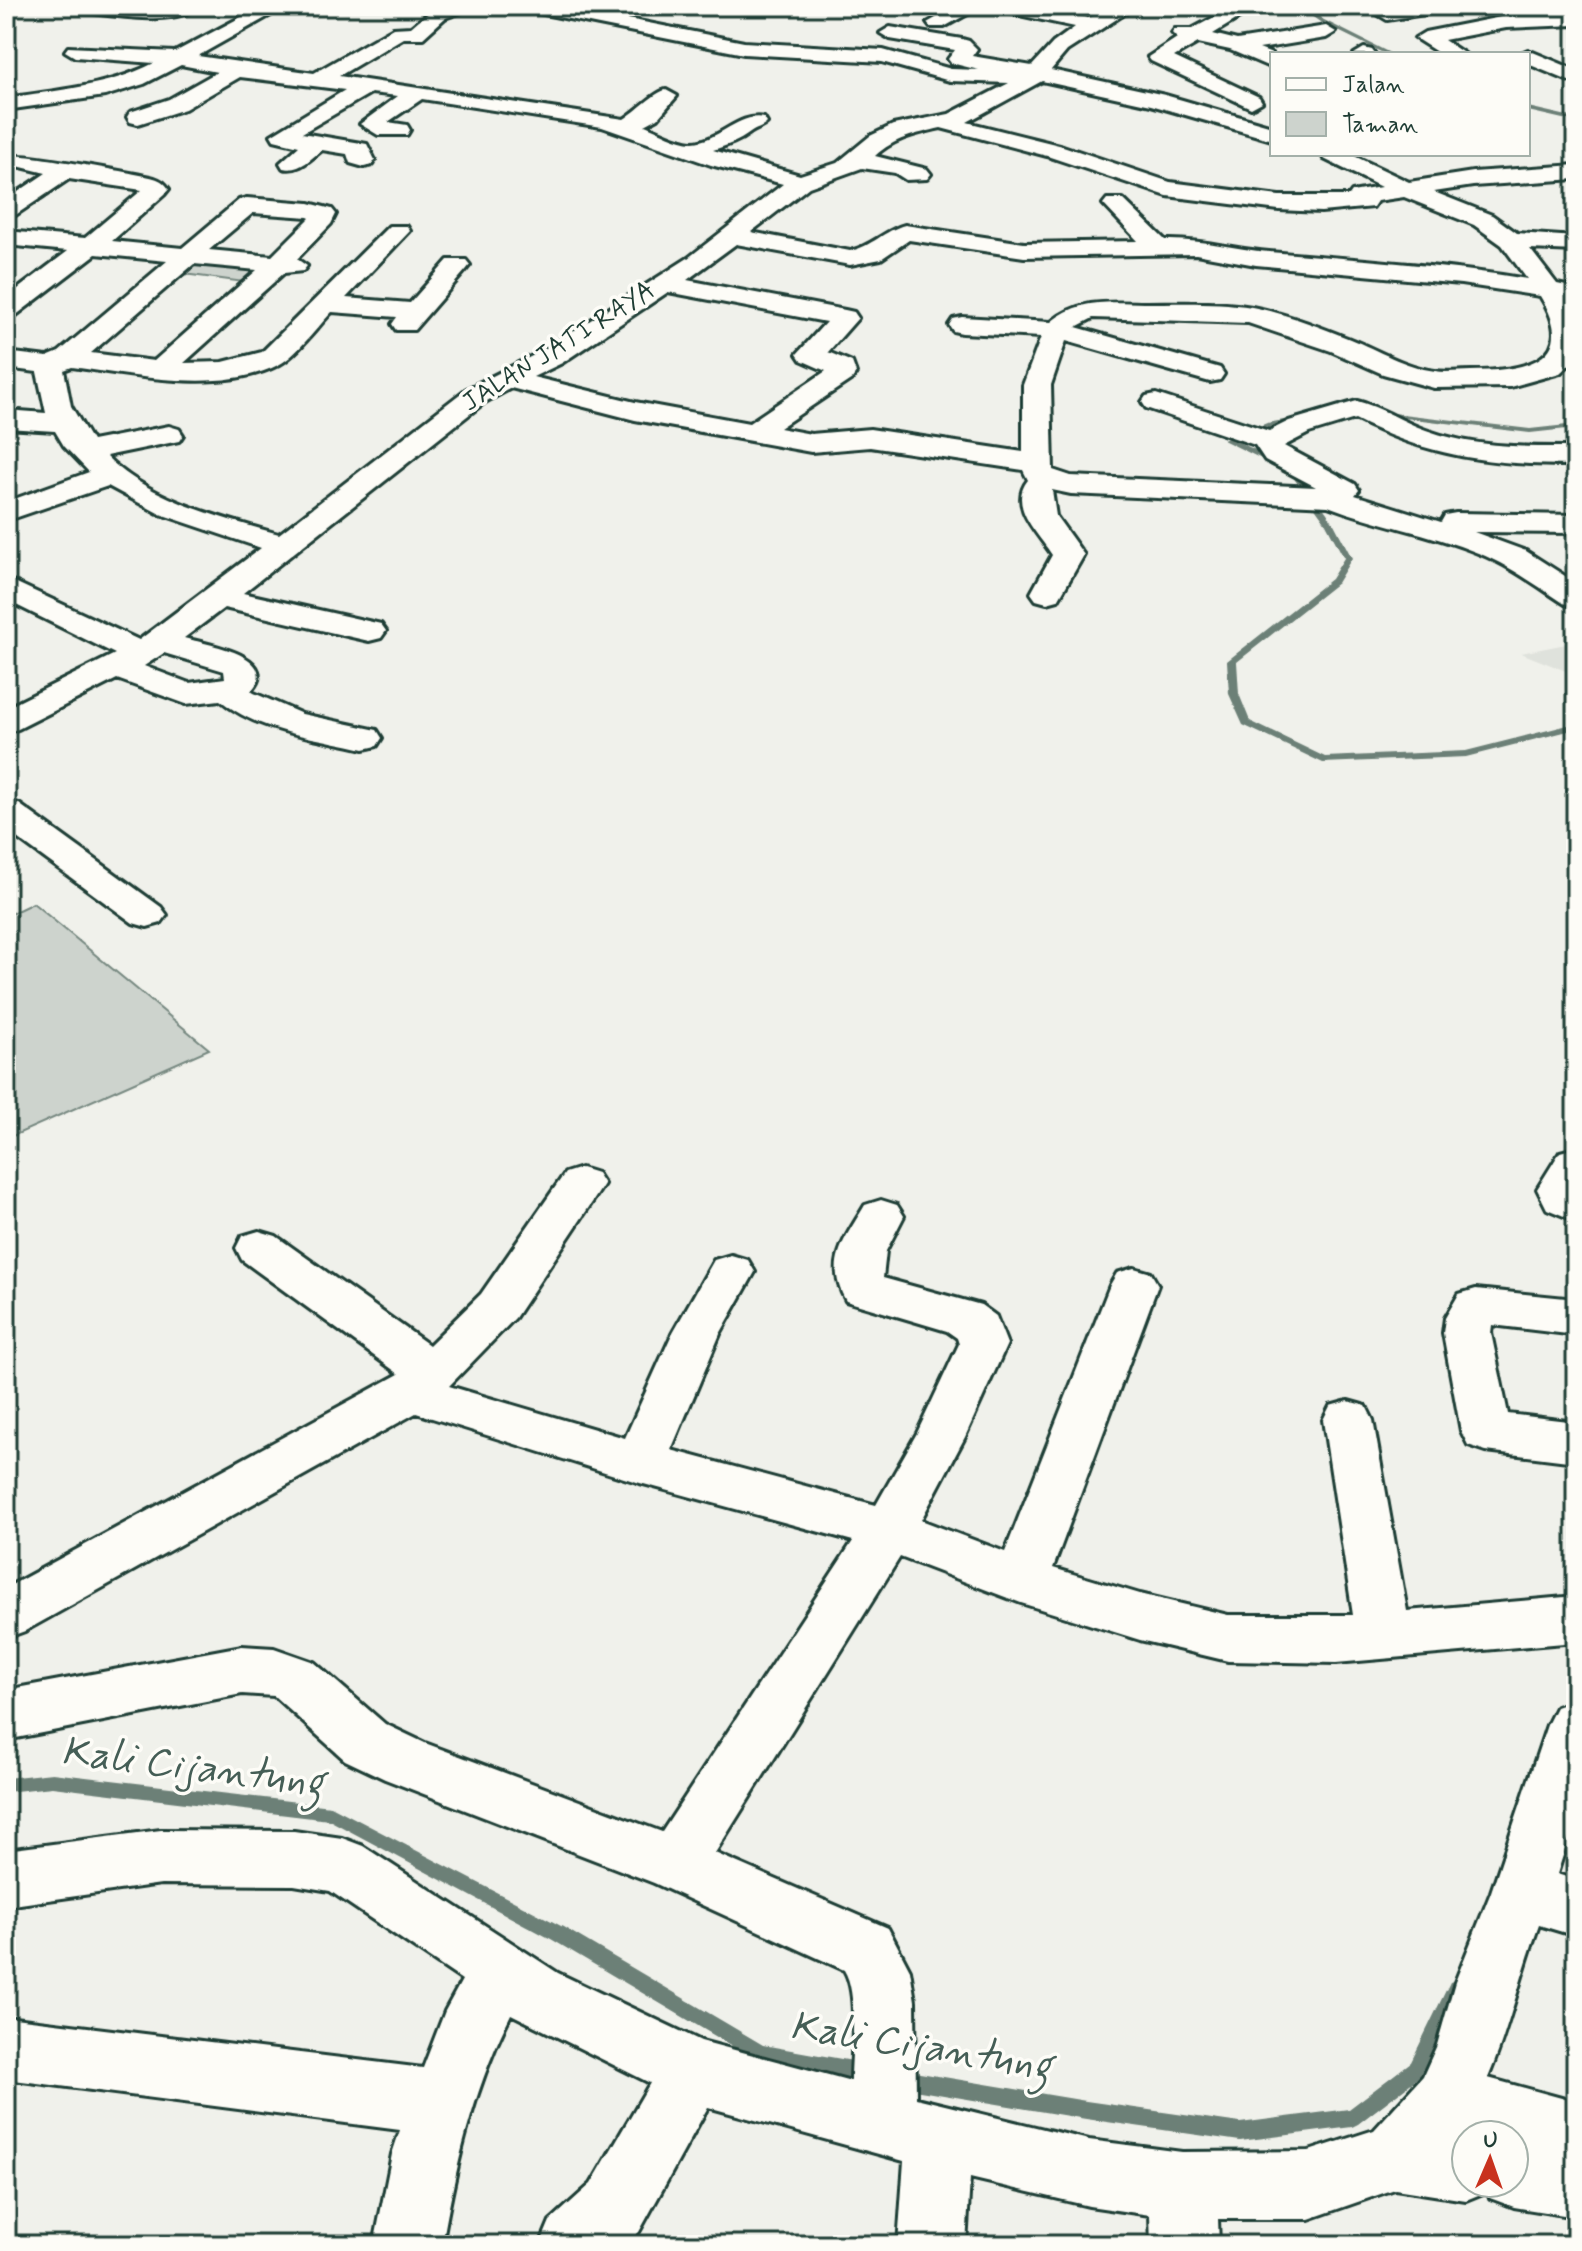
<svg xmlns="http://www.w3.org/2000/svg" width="1582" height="2251" font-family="Mynerve,sans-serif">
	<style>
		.built { fill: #dfe2dc }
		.green { fill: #cdd3cd; stroke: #768880; stroke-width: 2 }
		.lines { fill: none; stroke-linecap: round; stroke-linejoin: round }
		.stream { fill: #6c8077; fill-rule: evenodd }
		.street-casing { stroke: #1f3d34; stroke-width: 6 }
		.street { fill: #fdfcf7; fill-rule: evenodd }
		.labels { text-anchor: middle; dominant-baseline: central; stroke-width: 7; stroke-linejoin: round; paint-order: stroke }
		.far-street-label { font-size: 26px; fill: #1f3d34; stroke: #fdfcf7 }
		.near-water-label { font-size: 40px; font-style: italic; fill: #455e56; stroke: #fdfcf7 }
	</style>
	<rect width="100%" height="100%" fill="#f0f1eb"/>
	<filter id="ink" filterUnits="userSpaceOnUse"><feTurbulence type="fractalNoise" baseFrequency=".0125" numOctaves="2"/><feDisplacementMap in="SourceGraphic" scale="16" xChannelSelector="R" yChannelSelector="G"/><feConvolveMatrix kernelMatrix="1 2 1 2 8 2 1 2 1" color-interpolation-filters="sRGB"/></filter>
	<g filter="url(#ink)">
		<polygon class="built" points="1576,642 1576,675 1521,653"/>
		<g class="green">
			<polygon points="201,260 262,268 244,282 184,274"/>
			<polygon points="33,903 209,1049 6,1139 6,916"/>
		</g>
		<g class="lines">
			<g class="stream">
				<polygon points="1297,6 1304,6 1324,20 1392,54 1385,54 1320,22"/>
				<polygon points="1528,107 1576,118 1576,122 1528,111"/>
				<polygon points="1385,412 1530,429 1576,424 1576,428 1530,433 1388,416 1384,414"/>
				<polygon points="1301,417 1305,419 1304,421 1272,427 1234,440 1296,469 1332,520 1352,558 1337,583 1237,662 1239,694 1250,721 1325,757 1466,751 1576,723 1576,729 1466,757 1323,763 1243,725 1229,694 1227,661 1331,579 1344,558 1324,520 1290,473 1223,440 1267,423"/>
				<polygon points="1576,1640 1576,1706 1572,1721 1567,1723 1562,1721 1559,1716 1568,1646 1571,1641"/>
				<polygon points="52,1773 331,1806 563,1927 763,2045 864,2063 870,2066 873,2072 870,2078 864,2081 754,2059 551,1939 329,1820 52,1787 6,1792 6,1778"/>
				<polygon points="1456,1980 1462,1982 1465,1988 1423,2074 1358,2124 1352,2127 1240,2141 1086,2119 902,2088 896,2085 893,2079 896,2073 902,2070 1086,2101 1240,2123 1349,2109 1411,2062 1450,1982"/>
			</g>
			<g class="street-casing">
				<g id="street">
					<polygon points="6,6 20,6 13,14 6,16"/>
					<path d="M72,6H198C177,28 110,14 82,12Z"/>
					<path d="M262,6H287L198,56L314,73L393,28L411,27C434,7 440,6 470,6L467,10L445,18L423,38H403L339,76L624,119C637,111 655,92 666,90L677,96L658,118L645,125C658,130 679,142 693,142C720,140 739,112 764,118L767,123C761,129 756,128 750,133C738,142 728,145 713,150L800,175L837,163L870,136L893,125L949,114L1009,83L950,81L882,62L744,54L534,12L524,6H563L744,42L883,50L951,69L979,70L951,63L948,59L955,50L890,39L880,33L890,27L962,39L969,41L977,49L972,56L1032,66L1053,43L1075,27L995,10L992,6H1030L1088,18L1112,6H1137L1067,51L1051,70L1165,95L1272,126V140L1151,105L1042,81L967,122L1063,146L1170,182L1279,196H1349L1352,192L1381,187L1324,159L1321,154H1350L1409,182L1473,172L1576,165V179L1473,186L1434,192L1492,215L1517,233L1576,237V251L1530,249L1557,284L1576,288V298L1569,300L1576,309V358L1560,373L1510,387L1434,388L1383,374L1331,351L1248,323L1093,318L1076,327L1220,368L1224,374L1220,380L1210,382L1066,341L1051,385L1053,470L1071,476L1316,487L1265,460L1255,445L1146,408L1142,402L1146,396L1156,394L1269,431L1289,421L1357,401C1381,407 1403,422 1426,430C1475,448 1525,447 1576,447V465C1493,465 1429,457 1355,419L1309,433L1284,446L1355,484L1359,490L1355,495L1441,522L1445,515L1456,513L1576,515V533L1474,532L1526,551L1576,583V607L1565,604C1537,586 1509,565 1478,553C1430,533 1377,525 1328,506L1071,494L1052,490L1056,516L1084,555L1058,600L1047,603L1036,600L1031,593L1052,555C1039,534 1007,506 1028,480L1023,470L870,447L811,452L635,420L511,388L485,402L243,593L381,624L386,631L381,638L369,641L224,608L184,638C206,644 283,656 251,691L254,693L302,714L377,730L382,738L377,746L364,749C315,737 260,733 220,700L186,704L117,679L18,729L6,733V708L115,654L6,600V578L139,640L261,548L160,514L108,486L6,521V502L89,472L64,446L55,431L6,428V410L46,413L37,372L6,368V352L47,357L59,352L167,261L96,254L15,316L6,318V298L68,251L6,245V231L85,238L142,190L69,179L14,216L6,218V200L46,173L17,166L14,161L17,156C25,154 140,174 154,178C161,180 165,183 169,189L165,194L112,241L182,248L239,200L247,198L309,203L332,209L336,214L331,224L297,259L307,266L303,271L284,273L184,363L223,362L262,352L389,226H407L410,231L346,298L410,303L448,260H466L470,265L466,270L414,330H396L392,324L397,317L332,312C318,326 296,356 280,364C221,395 134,375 72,367L64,370L71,406L92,441L169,426L179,429L183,435L179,441L106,456C149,500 222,518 279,534L465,390L542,351L688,258L783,184L711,165L602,127L422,99L388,122L407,125L410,130L407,135H378L360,124L398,96L371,93L302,133L367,144L375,160L372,165L364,167L350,163L347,154L322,150C309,160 299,172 283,168L280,163L299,146L274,140L271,135L345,90L240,77L185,109L138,124L130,122L127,117L130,112L169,99L217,72L181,65L144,84L105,96L6,110V98C57,90 108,87 154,63L75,57L65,51L68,47L175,52ZM941,128L1047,156L1167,196L1279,210L1321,212L1373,207L1377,201L1404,197L1474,225L1502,245L1527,279C1442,265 1355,259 1269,252C1234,249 1201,239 1165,240L1123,199H1107L1103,204L1138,241L1024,243L905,225C885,230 871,247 850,251L751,232L809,187L862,168L895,173L906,180L927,179L931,174L927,169L875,156C894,138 916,134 941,128ZM253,213L308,217L310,218L272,256L209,250ZM909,240L1024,257L1196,254L1256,265L1461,284L1540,296C1582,362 1521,371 1471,371C1459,371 1446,373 1435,371C1405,367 1378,350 1350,339C1319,327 1284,313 1252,307C1216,301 1178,303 1143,303C1108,302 1079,299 1051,322L962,317L953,319L949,325L953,331L962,333L1041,337L1023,385V452L870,429L811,434L779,428L852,379L856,373L852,362L828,352L858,318L854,312L845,310L687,280L736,244L850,265L881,259ZM194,264L257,270L154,361L91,353ZM668,292L826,322L797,354L801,360L826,371L749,423L635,402L533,377L562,363ZM164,653L224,671L225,678L189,683L144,666Z"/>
					<polygon points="957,6 982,6 944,27 930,27 927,23"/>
					<polygon points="1235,6 1259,6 1213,34 1237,40 1326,26 1336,32 1326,38 1259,49 1272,54 1272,68 1230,50 1198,43 1174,57 1259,97 1262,102 1251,108 1151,61 1148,57 1177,38 1172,33 1175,29 1192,29"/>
					<polygon points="1400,6 1447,6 1437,12 1387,20 1377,14 1380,10"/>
					<polygon points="1576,13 1576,25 1506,28 1444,40 1465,54 1440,54 1415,38 1425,32 1506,16"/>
					<polygon points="1364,48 1372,50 1375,54 1354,54"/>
					<polygon points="1528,50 1576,70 1576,84 1528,64 1528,54 1519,54"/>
					<polygon points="6,801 19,804 161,907 167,915 161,923 147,927 133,923 6,830"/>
					<polygon points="1576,1148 1576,1221 1547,1209 1537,1189 1560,1152"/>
					<path d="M581,1168L597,1173L604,1184L597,1195L515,1318L449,1386L625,1438L672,1334L714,1260L731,1255L748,1260L755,1272L720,1334L671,1450L876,1505L917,1433L959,1344L957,1338L947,1331L846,1301C824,1262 845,1239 865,1205L881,1200L897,1205L904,1216L886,1251L883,1278L981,1305L996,1316L1007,1344L965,1437L921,1520L1005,1552L1110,1285L1117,1273L1134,1268L1151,1273L1158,1285L1053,1568L1140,1594L1228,1615H1353L1323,1420L1330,1406L1348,1401L1366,1406L1373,1420L1407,1611L1576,1596V1642L1336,1663L1228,1661L1140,1640L1021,1603L900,1557L715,1853L888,1928L910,1970L915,2001L916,2098L1089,2140L1182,2152L1309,2151L1374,2130L1423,2076L1437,2045L1455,1982L1491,1892L1547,1725L1556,1707L1576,1700V1815L1557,1874L1576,1880V1936L1539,1925C1520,1976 1509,2029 1488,2078L1576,2102V2217L1514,2207L1490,2198L1488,2191L1466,2200L1395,2189L1309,2219H1218L1219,2245H1151L1150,2215L1089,2206L970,2178L966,2245H898L904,2161L708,2107L639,2232L625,2245H540L550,2221L591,2184L650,2083L511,2014C473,2090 457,2161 442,2245H374L392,2154L400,2130L6,2079V2017L423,2068L445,2011L462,1980L330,1891L294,1885L161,1884L6,1906V1850L161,1830L294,1831L342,1838L363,1846L558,1973L701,2041L851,2081C851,2052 859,1994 844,1970L654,1883L385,1779L345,1760L274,1696L242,1694L6,1740V1690L242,1646L274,1648L314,1662L385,1724L425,1743L662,1832L853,1541L640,1483L416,1413L25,1631L6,1638V1588L399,1374L242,1260L236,1248L242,1236L259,1231L276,1236L429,1345L481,1294L565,1173ZM1466,2135H1514V2183H1466Z"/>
					<polygon points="1476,1289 1576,1299 1576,1335 1492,1325 1491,1333 1508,1414 1576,1422 1576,1462 1486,1451 1468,1445 1461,1431 1443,1333 1445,1318 1459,1294"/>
				</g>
			</g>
			<use href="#street" class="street"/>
		</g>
	</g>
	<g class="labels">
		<g class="far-street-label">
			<text transform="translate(559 347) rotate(-32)">JALAN JATI RAYA</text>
		</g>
		<g class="near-water-label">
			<text transform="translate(193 1768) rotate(7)">Kali Cijantung</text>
			<text transform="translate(921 2047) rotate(9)">Kali Cijantung</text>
		</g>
	</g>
	<rect width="1582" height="2251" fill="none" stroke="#fdfcf7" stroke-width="32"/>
	<rect x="16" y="16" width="1550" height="2219" fill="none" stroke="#1f3d34" stroke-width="3" filter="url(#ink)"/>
	<rect x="1270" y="52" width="260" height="104" fill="#fdfcf7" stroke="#a4b0a9" stroke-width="2"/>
	<rect x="1286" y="78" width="40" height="12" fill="#fdfcf7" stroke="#a4b0a9" stroke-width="2"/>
	<text x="1342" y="92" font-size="24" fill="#1f3d34">Jalan</text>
	<rect x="1286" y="112" width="40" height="24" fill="#cdd3cd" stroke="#a4b0a9" stroke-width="2"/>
	<text x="1342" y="132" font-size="24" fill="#1f3d34">Taman</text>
	<g transform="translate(1490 2159) rotate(2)"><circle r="38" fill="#fdfcf7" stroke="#a4b0a9" stroke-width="2"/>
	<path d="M0-6L14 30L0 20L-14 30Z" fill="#c8321e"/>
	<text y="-12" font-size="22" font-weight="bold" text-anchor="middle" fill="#1f3d34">U</text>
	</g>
</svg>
